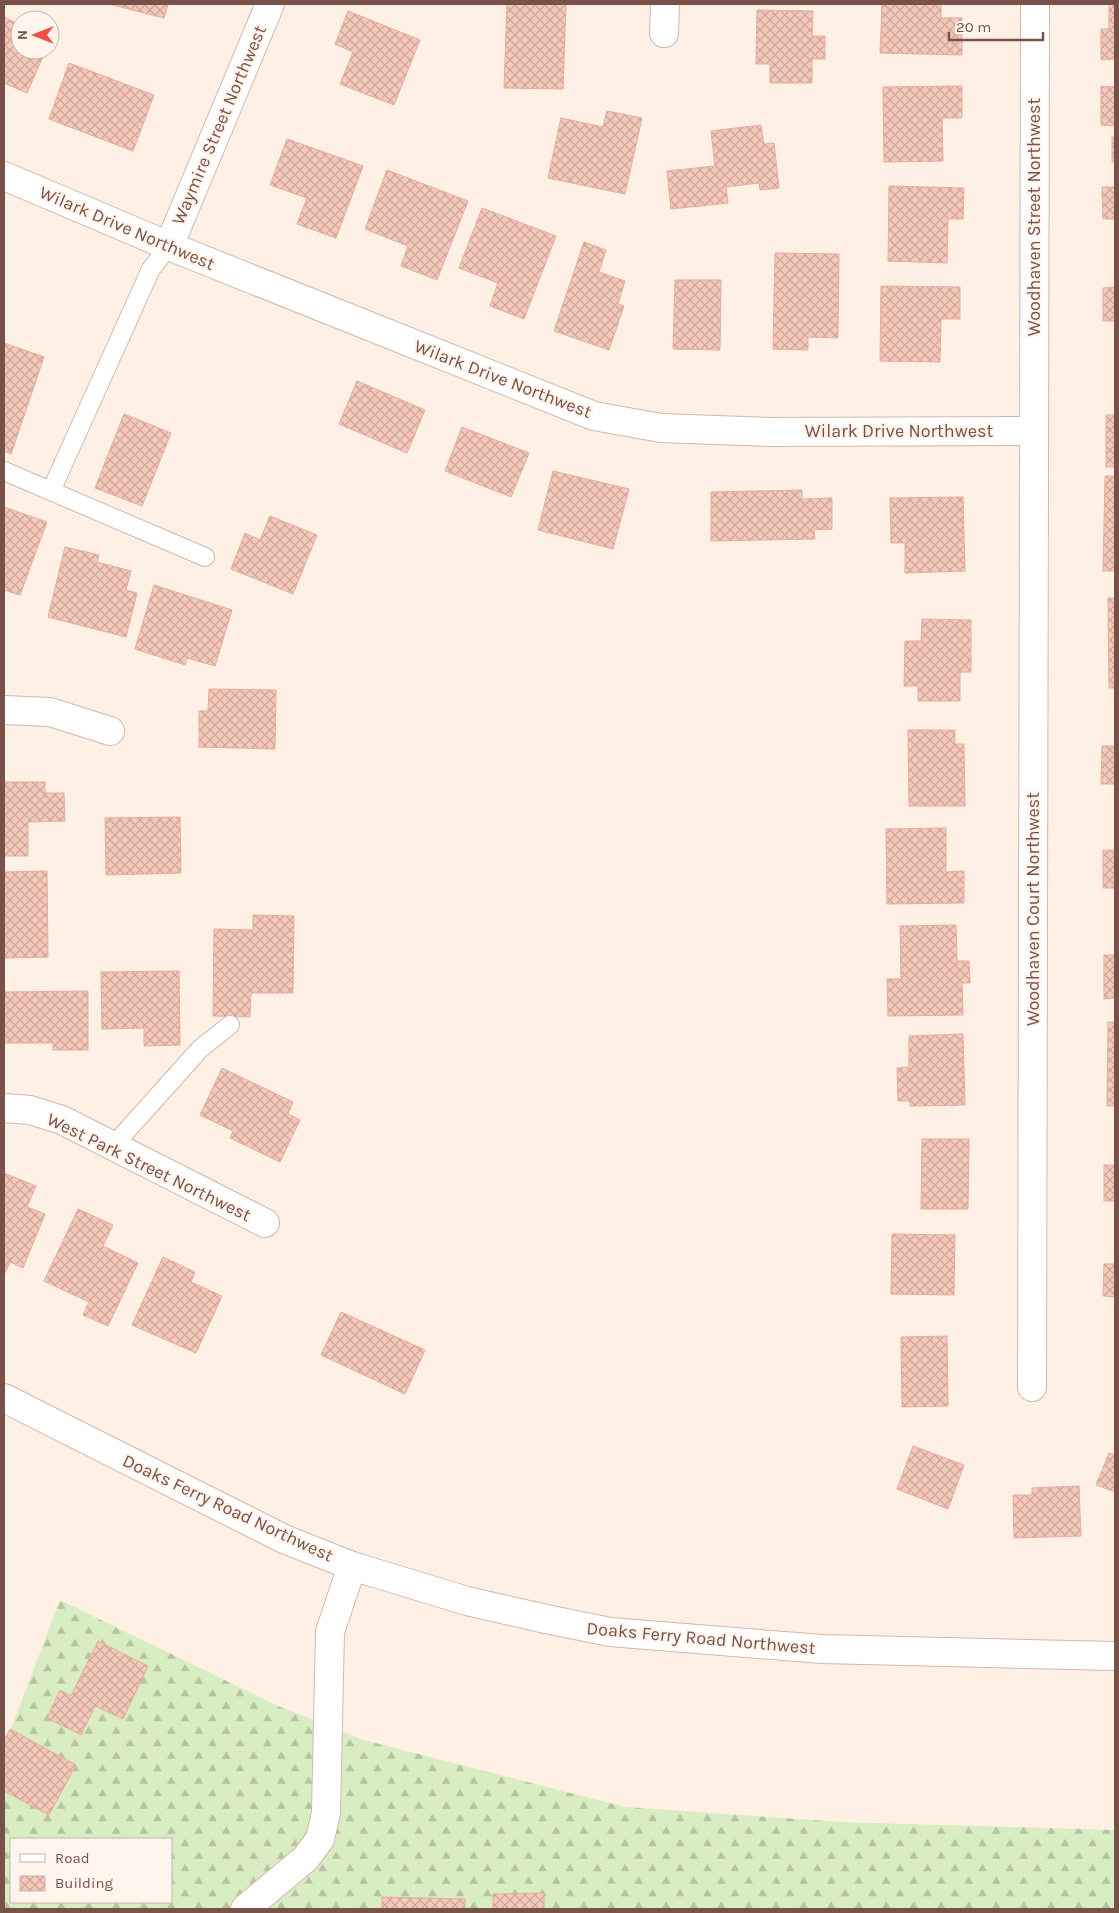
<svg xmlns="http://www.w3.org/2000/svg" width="1119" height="1913" font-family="Karla,sans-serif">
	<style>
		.forest { fill: url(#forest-firs); fill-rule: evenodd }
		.building { fill: url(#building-cross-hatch); stroke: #e9ac99 }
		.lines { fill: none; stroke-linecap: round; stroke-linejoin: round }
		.service-casing { stroke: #d2b8ac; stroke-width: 20 }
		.minor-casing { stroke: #d2b8ac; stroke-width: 30 }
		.secondary-casing { stroke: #d6b7aa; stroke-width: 30 }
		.service { stroke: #fff; stroke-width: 18 }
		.minor { stroke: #fff; stroke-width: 28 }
		.secondary { stroke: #fff; stroke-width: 28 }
		.labels { text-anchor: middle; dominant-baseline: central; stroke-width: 4.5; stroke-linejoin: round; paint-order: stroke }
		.street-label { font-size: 18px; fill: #785248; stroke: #fff5ec }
	</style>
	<defs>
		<pattern id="forest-firs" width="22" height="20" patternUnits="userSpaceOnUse" patternTransform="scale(1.25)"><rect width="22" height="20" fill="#d9edc2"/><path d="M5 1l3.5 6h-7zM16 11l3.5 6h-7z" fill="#b5c3a0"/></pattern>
		<pattern id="building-cross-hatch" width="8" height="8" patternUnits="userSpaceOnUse" patternTransform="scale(1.25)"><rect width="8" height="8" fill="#f5c9ba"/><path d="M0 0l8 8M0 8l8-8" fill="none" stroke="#cba699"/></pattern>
	</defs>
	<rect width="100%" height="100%" fill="#fef0e4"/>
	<path class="forest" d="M60,1600L278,1706L364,1740L625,1807L842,1822L1115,1830V1909H4V1747ZM11,1839H171V1902H11Z"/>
	<g class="building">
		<polygon points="109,4 168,4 164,18"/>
		<polygon points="507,4 566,4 563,89 504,88"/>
		<polygon points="882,4 941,4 941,18 962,18 962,55 880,53"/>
		<polygon points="1109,4 1115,4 1115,59 1101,60 1101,29 1109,29"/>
		<polygon points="757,10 813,11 812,36 825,36 825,59 812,59 812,83 770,83 770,64 756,64"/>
		<polygon points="348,11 420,40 394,105 340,84 353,52 335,44"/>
		<polygon points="4,17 18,24 13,38 20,41 20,50 45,52 27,93 4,83"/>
		<polygon points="69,63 154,95 133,151 49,119"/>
		<polygon points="962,86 962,118 942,118 943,161 884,162 883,87"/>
		<polygon points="1101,86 1115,87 1115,126 1101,125"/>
		<polygon points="607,111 642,118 625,194 548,178 561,118 603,127"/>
		<polygon points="761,125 764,144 774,143 779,188 760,190 759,183 726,187 728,203 671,209 667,171 715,166 711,131"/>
		<rect x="1112" y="137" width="3" height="25"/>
		<polygon points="287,139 363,166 336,238 297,224 307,198 270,185"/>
		<polygon points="387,170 468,201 437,280 401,266 408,246 365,229"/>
		<polygon points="889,186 964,188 963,219 948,219 947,263 888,261"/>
		<polygon points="1102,187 1115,187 1115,219 1103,219"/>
		<polygon points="482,208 556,236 524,319 490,306 498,283 459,268"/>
		<polygon points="584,242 606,250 599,272 625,281 618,304 624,306 609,350 554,331"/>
		<polygon points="775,253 839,254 838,338 808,337 808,350 773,349"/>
		<polygon points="675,280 721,280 720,350 673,349"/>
		<polygon points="881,286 960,287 960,319 941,319 940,362 880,361"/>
		<polygon points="1115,287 1115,321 1103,321 1103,288"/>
		<polygon points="4,343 44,357 11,454 4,451"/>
		<polygon points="357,381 425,410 407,453 339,424"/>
		<polygon points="124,414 171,433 142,506 95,488"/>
		<rect x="1106" y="415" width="9" height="52"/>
		<polygon points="462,427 529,453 511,497 445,471"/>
		<polygon points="553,471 629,489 613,549 538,530"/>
		<polygon points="1105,476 1115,476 1115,571 1103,571"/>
		<polygon points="802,490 802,499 832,498 832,529 814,530 815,539 711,541 711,492"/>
		<polygon points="963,497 965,571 905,573 905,543 891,543 890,498"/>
		<polygon points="4,507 47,522 20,595 4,590"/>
		<polygon points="270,516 317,535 293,594 231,569 245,533 260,540"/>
		<polygon points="65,547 99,555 97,562 131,571 126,590 137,593 126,637 48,617"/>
		<polygon points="154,585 232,610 215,666 187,658 185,665 135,649"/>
		<polygon points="1108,598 1115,598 1115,688 1109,688"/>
		<polygon points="922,619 971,620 971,672 960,672 960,701 918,701 918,686 904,686 905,641 921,641"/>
		<polygon points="209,689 276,690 275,749 199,747 199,711 208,711"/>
		<polygon points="908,730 955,730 955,744 964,744 965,806 909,806"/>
		<polygon points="1102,746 1115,746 1115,784 1101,784"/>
		<polygon points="4,782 45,782 45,793 64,793 65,821 28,822 28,856 4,856"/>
		<polygon points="180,817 181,873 106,875 105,818"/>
		<polygon points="946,828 946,872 964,871 964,903 887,904 886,829"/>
		<rect x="1103" y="850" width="12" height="38"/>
		<polygon points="47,871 48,957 4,958 4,872"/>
		<polygon points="253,915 294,916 293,993 251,993 250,1017 213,1016 214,929 253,930"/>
		<polygon points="956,925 957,961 969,961 970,983 962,983 963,1015 888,1016 887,979 901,979 900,926"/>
		<polygon points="1104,955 1115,955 1115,998 1104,999"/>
		<polygon points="179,971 180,1045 144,1046 144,1028 102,1029 101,972"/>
		<polygon points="88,991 88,1050 53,1050 53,1043 4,1043 4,992"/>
		<polygon points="1108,1022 1115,1022 1115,1106 1107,1106"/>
		<polygon points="963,1034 965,1105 910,1106 910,1101 898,1101 897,1068 909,1067 909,1036"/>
		<polygon points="222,1068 293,1102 288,1114 300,1120 280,1162 230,1138 233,1131 200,1115"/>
		<polygon points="922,1139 969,1139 968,1209 921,1209"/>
		<rect x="1104" y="1165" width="11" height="36"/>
		<polygon points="4,1173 36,1186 27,1207 45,1214 23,1268 10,1262 4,1275"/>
		<polygon points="78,1209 113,1225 103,1246 138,1263 108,1326 83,1315 89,1302 44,1281"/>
		<polygon points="892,1234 955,1235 954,1295 891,1294"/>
		<polygon points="163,1257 195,1272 191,1282 222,1296 196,1353 132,1325"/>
		<polygon points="1104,1264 1115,1264 1115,1297 1103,1296"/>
		<polygon points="341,1312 425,1350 405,1394 321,1355"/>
		<polygon points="947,1336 948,1406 902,1407 901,1337"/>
		<polygon points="913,1446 964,1465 948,1509 897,1489"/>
		<polygon points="1109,1453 1115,1455 1115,1492 1096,1485"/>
		<polygon points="1079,1486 1081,1536 1014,1538 1013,1495 1032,1495 1032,1488"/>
		<polygon points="98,1641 148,1666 123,1719 95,1706 81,1735 47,1718 60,1690 71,1696"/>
		<polygon points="10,1729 76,1765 49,1815 4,1791 4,1740"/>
		<polygon points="544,1893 544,1909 493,1909 493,1894"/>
		<polygon points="382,1897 465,1899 465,1909 382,1909"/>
	</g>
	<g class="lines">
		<g class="service-casing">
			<g id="service">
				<polyline points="4,471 205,557"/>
				<polyline points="51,491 151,269 169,246"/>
				<polyline points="113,1146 200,1049 230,1025"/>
			</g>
		</g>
		<g class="minor-casing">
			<g id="minor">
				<polyline points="664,33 665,4"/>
				<polyline points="4,176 169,246 594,416 661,428 769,432 1033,431"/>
				<polyline points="169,246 270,4"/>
				<polyline points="4,710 50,712 110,731"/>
				<polyline points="4,1108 30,1110 62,1120 265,1223"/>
				<polyline points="1032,1387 1035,4"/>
				<polyline points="245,1909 306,1858 320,1839 326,1813 330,1632 352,1566"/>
			</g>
		</g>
		<g class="secondary-casing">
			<polyline id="secondary" points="4,1398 284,1539 352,1566 467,1601 546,1619 610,1632 822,1649 1115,1656"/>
		</g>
		<use href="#service" class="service"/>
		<use href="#minor" class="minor"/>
		<use href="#secondary" class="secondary"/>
	</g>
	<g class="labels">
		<g class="street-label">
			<text transform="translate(219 125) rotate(-67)">Waymire Street Northwest</text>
			<text transform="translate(1034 217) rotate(-90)">Woodhaven Street Northwest</text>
			<text transform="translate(127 228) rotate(23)">Wilark Drive Northwest</text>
			<text transform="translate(503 379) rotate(21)">Wilark Drive Northwest</text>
			<text x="899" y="431">Wilark Drive Northwest</text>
			<text transform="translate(1033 909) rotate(-90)">Woodhaven Court Northwest</text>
			<text transform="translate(149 1167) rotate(26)">West Park Street Northwest</text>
			<text transform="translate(228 1508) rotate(25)">Doaks Ferry Road Northwest</text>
			<text transform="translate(701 1638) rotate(5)">Doaks Ferry Road Northwest</text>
		</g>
	</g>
	<rect width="1119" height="1913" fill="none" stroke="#785248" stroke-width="10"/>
	<rect x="10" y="1838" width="162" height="65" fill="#fff5ec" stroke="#c9b4aa"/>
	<rect x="20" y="1854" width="25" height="8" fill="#ffffff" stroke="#c9b4aa"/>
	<text x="55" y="1863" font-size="15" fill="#785248">Road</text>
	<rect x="20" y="1876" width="25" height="15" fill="url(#building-cross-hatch)" stroke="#c9b4aa"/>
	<text x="55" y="1888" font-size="15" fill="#785248">Building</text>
	<g transform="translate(35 35) rotate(270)"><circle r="24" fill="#fff5ec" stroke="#c9b4aa"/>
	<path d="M0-4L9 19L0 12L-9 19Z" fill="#f04f41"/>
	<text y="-8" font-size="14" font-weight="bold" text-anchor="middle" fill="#785248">N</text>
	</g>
	<path d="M949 32v8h94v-8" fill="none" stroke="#785248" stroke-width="2.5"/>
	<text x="956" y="32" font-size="15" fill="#785248" stroke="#fff5ec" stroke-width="4" paint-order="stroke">20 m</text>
</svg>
